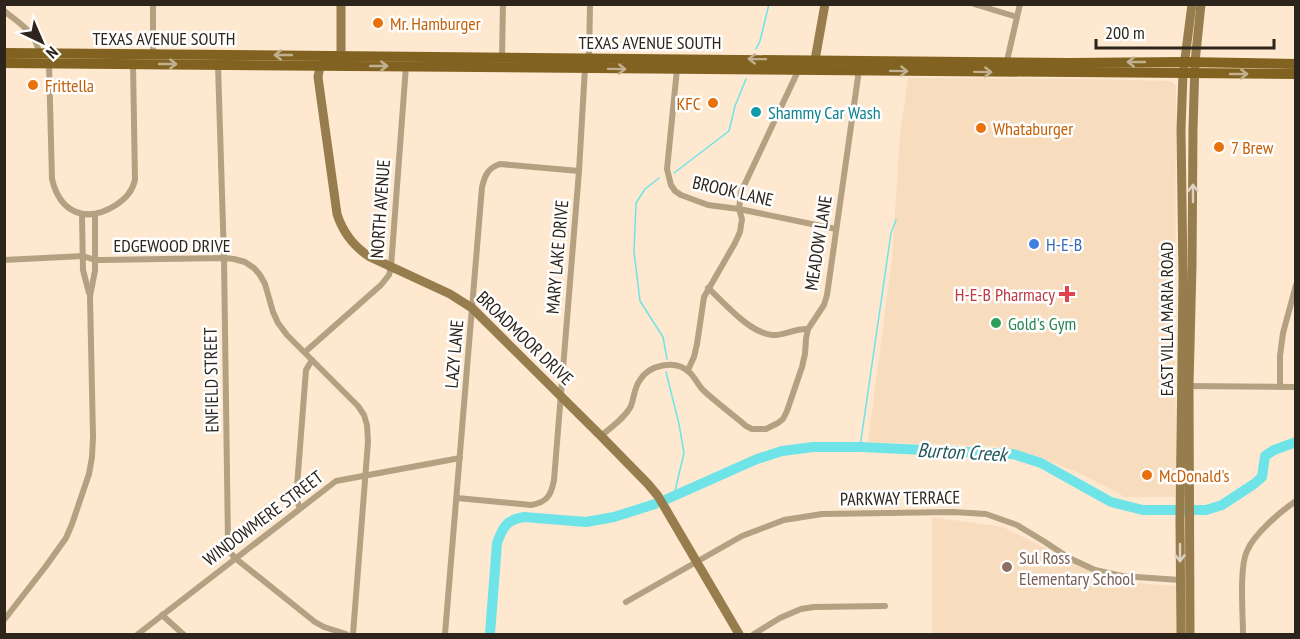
<svg xmlns="http://www.w3.org/2000/svg" width="1300" height="639" font-family="'PT Sans Narrow',sans-serif">
	<style>
		.built { fill: #f8dcbe }
		.lines { fill: none; stroke-linecap: round; stroke-linejoin: round }
		.stream { stroke: #6ee4e8; stroke-width: 1.5 }
		.river { stroke: #6ee4e8; stroke-width: 10 }
		.street { stroke: #b3a182; stroke-width: 6 }
		.secondary { stroke: #977d4d; stroke-width: 9 }
		.primary { stroke: #826221; stroke-width: 10 }
		.oneway { stroke: #c0b090 }
		.oneway2 { stroke: #dbd2c1 }
		.food-dot { fill: #e8710a; stroke: #fff; stroke-width: 2 }
		.culture-dot { fill: #0f9aa8; stroke: #fff; stroke-width: 2 }
		.shop-dot { fill: #3f7fe0; stroke: #fff; stroke-width: 2 }
		.health-dot { fill: #e0444e; stroke: #fff; stroke-width: 2 }
		.leisure-dot { fill: #2e9e5b; stroke: #fff; stroke-width: 2 }
		.education-dot { fill: #8d6e63; stroke: #fff; stroke-width: 2 }
		.labels { text-anchor: middle; dominant-baseline: central; stroke-width: 5; stroke-linejoin: round; paint-order: stroke }
		.food-label { font-size: 18px; fill: #c56008; stroke: #fff; text-anchor: start }
		.street-label { font-size: 18px; fill: #2d251b; stroke: #fff }
		.culture-label { font-size: 18px; fill: #0d838f; stroke: #fff; text-anchor: start }
		.shop-label { font-size: 18px; fill: #366cbe; stroke: #fff; text-anchor: start }
		.health-label { font-size: 18px; fill: #be3a42; stroke: #fff; text-anchor: end }
		.leisure-label { font-size: 18px; fill: #27864d; stroke: #fff; text-anchor: start }
		.education-label { font-size: 18px; fill: #785e54; stroke: #fff; text-anchor: start }
		.water-label { font-size: 20px; font-style: italic; fill: #245759; stroke: #fff }
	</style>
	<rect width="100%" height="100%" fill="#fee8cf"/>
	<g class="built">
		<polygon points="908,78 1090,79 1171,81 1176,86 1175,372 1177,497 1125,497 1079,473 1034,455 993,446 868,442 892,259 900,135"/>
		<polygon points="932,517 1003,527 1110,581 1176,586 1176,634 932,634"/>
	</g>
	<g class="lines">
		<g class="stream">
			<polyline points="756,49 760,41 769,4"/>
			<polyline points="674,173 729,131 735,106 746,79"/>
			<polyline points="659,178 645,189 636,203 634,252 640,301 663,337 667,359"/>
			<polyline points="666,372 679,424 684,453 674,495"/>
			<polyline points="860,447 891,233 896,220"/>
		</g>
		<g class="river">
			<polyline points="667,499 757,459 782,451 813,447 860,447 1013,454 1041,463 1111,502 1143,510 1206,510 1222,505 1254,484 1262,477 1265,456 1274,450 1296,442"/>
			<path d="M490,634L497,543C503,527 506,520 524,517L586,522L614,517L655,504"/>
		</g>
		<g class="street">
			<polyline points="153,4 153,54"/>
			<polyline points="974,4 1017,17"/>
			<path d="M4,11C20,23 36,33 39,53"/>
			<polyline points="502,57 503,4"/>
			<polyline points="589,58 590,4"/>
			<path d="M49,64L52,179C60,213 86,224 116,205C126,198 132,192 135,180L133,64"/>
			<polyline points="218,65 224,258 228,544 230,552 235,558 315,622 324,627 346,634"/>
			<polyline points="1006,65 1020,4"/>
			<polyline points="677,69 667,169 671,185 675,191 681,195 708,205 739,209 836,229"/>
			<polyline points="82,214 83,270 89,293"/>
			<polyline points="4,260 83,256 95,260 102,260 224,258 234,259 245,262 254,268 260,275 265,284 273,312 278,323 287,335 358,406 364,415 367,425 368,442 353,634"/>
			<path d="M708,288C725,303 748,332 772,335C784,336 795,328 808,329"/>
			<polyline points="305,352 381,285 389,275 391,267 406,66"/>
			<polyline points="688,370 694,357 697,344 704,297 735,243 740,232 742,219 739,209 741,192 799,69"/>
			<polyline points="1185,386 1296,387"/>
			<polyline points="1280,387 1280,356 1283,333 1296,285"/>
			<path d="M601,436C611,427 625,418 631,406C634,398 634,388 640,380C649,365 675,359 689,372C695,377 698,385 703,390C717,403 732,414 746,426L752,429H766L778,423L783,419L787,411L802,367L805,354L806,339L808,329L824,305L827,295L859,70"/>
			<path d="M457,498L531,505C547,502 551,496 554,480L579,171L585,68"/>
			<polyline points="300,508 296,499 306,370 312,360"/>
			<polyline points="626,602 742,536 784,520 822,514 953,512 986,514 1017,525 1045,542 1069,558 1095,570 1122,576 1180,580"/>
			<polyline points="162,615 183,634"/>
			<polyline points="4,620 46,566 66,538 72,524 89,474 92,457 93,437 90,296 95,271 95,214"/>
			<polyline points="138,634 336,481 460,458"/>
			<path d="M445,634L482,187C485,175 488,168 500,164L579,171"/>
			<polyline points="754,634 780,618 801,609 814,607 885,606"/>
			<path d="M1243,634C1243,615 1239,567 1247,551C1254,534 1281,511 1296,501"/>
		</g>
		<g class="secondary">
			<path d="M341,4V56L320,66L318,77L337,214C343,233 353,246 370,257L450,294L472,308L601,436L648,484L658,496L739,634"/>
			<polyline points="815,60 825,4"/>
			<polyline points="1181,634 1180,522 1183,277 1181,129 1183,74 1192,4"/>
			<polyline points="1190,634 1189,386 1192,265 1193,129 1195,62 1201,4"/>
		</g>
		<g class="primary">
			<polyline points="4,53 1069,63 1184,62 1296,64"/>
			<polyline points="4,63 1296,74"/>
		</g>
	</g>
	<defs><path id="oneway-shaft" d="M-6 0H5M1.5-3L5.5 0L1.5 3" fill="none" stroke-width="1.6" stroke-linecap="round" stroke-linejoin="round" transform="scale(1.5)"/></defs>
	<g class="oneway">
		<use href="#oneway-shaft" transform="translate(283 55) rotate(-180)"/>
		<use href="#oneway-shaft" transform="translate(757 59) rotate(-179)"/>
		<use href="#oneway-shaft" transform="translate(1136 62) rotate(180)"/>
		<use href="#oneway-shaft" transform="translate(168 64)"/>
		<use href="#oneway-shaft" transform="translate(379 66)"/>
		<use href="#oneway-shaft" transform="translate(617 69) rotate(1)"/>
		<use href="#oneway-shaft" transform="translate(899 71) rotate(1)"/>
		<use href="#oneway-shaft" transform="translate(983 72) rotate(1)"/>
		<use href="#oneway-shaft" transform="translate(1239 74)"/>
	</g>
	<g class="oneway2">
		<use href="#oneway-shaft" transform="translate(1193 193) rotate(-90)"/>
		<use href="#oneway-shaft" transform="translate(1180 553) rotate(90)"/>
	</g>
	<g class="food-dot">
		<circle cx="378" cy="23" r="6"/>
		<circle cx="33" cy="85" r="6"/>
		<circle cx="713" cy="103" r="6"/>
		<circle cx="981" cy="128" r="6"/>
		<circle cx="1219" cy="147" r="6"/>
		<circle cx="1147" cy="475" r="6"/>
	</g>
	<circle class="culture-dot" cx="756" cy="112" r="6"/>
	<circle class="shop-dot" cx="1034" cy="244" r="6"/>
	<path class="health-dot" d="M1064 285h6v6h6v6h-6v6h-6v-6h-6v-6h6z"/>
	<circle class="leisure-dot" cx="996" cy="323" r="6"/>
	<circle class="education-dot" cx="1007" cy="567" r="6"/>
	<g class="labels">
		<g class="food-label">
			<text x="390" y="23">Mr. Hamburger</text>
			<text x="45" y="85">Frittella</text>
			<text x="701" y="103" text-anchor="end">KFC</text>
			<text x="993" y="128">Whataburger</text>
			<text x="1231" y="147">7 Brew</text>
			<text x="1159" y="475">McDonald's</text>
		</g>
		<g class="street-label">
			<text x="164" y="38">TEXAS AVENUE SOUTH</text>
			<text x="650" y="42">TEXAS AVENUE SOUTH</text>
			<text transform="translate(733 191) rotate(13)">BROOK LANE</text>
			<text transform="translate(380 209) rotate(-86)">NORTH AVENUE</text>
			<text transform="translate(818 243) rotate(-81)">MEADOW LANE</text>
			<text x="172" y="245">EDGEWOOD DRIVE</text>
			<text transform="translate(557 257) rotate(-85)">MARY LAKE DRIVE</text>
			<text transform="translate(1166 319) rotate(-90)">EAST VILLA MARIA ROAD</text>
			<text transform="translate(525 338) rotate(44)">BROADMOOR DRIVE</text>
			<text transform="translate(454 354) rotate(-85)">LAZY LANE</text>
			<text transform="translate(211 380) rotate(-91)">ENFIELD STREET</text>
			<text transform="translate(900 498) rotate(-1)">PARKWAY TERRACE</text>
			<text transform="translate(263 518) rotate(-37)">WINDOWMERE STREET</text>
		</g>
		<g class="culture-label">
			<text x="768" y="112">Shammy Car Wash</text>
		</g>
		<g class="shop-label">
			<text x="1046" y="244">H-E-B</text>
		</g>
		<g class="health-label">
			<text x="1055" y="294">H-E-B Pharmacy</text>
		</g>
		<g class="leisure-label">
			<text x="1008" y="323">Gold's Gym</text>
		</g>
		<g class="education-label">
			<text x="1019" y="557">Sul Ross<tspan x="1019" dy="21">Elementary School</tspan></text>
		</g>
		<g class="water-label">
			<text transform="translate(962 452) rotate(3)">Burton Creek</text>
		</g>
	</g>
	<rect width="1300" height="639" fill="none" stroke="#2d251b" stroke-width="12"/>
	<g transform="translate(42 42) rotate(136)" stroke="#ffffff" stroke-width="4.5" paint-order="stroke">
	<path d="M0-4.5L10 22L0 15L-10 22Z" fill="#2d251b"/>
	<text y="-9" font-size="16" font-weight="bold" text-anchor="middle" fill="#2d251b">N</text>
	</g>
	<path d="M1096 39v9h178v-9" fill="none" stroke="#2d251b" stroke-width="3"/>
	<text x="1105" y="39" font-size="18" fill="#2d251b" stroke="#ffffff" stroke-width="4.5" paint-order="stroke">200 m</text>
</svg>
